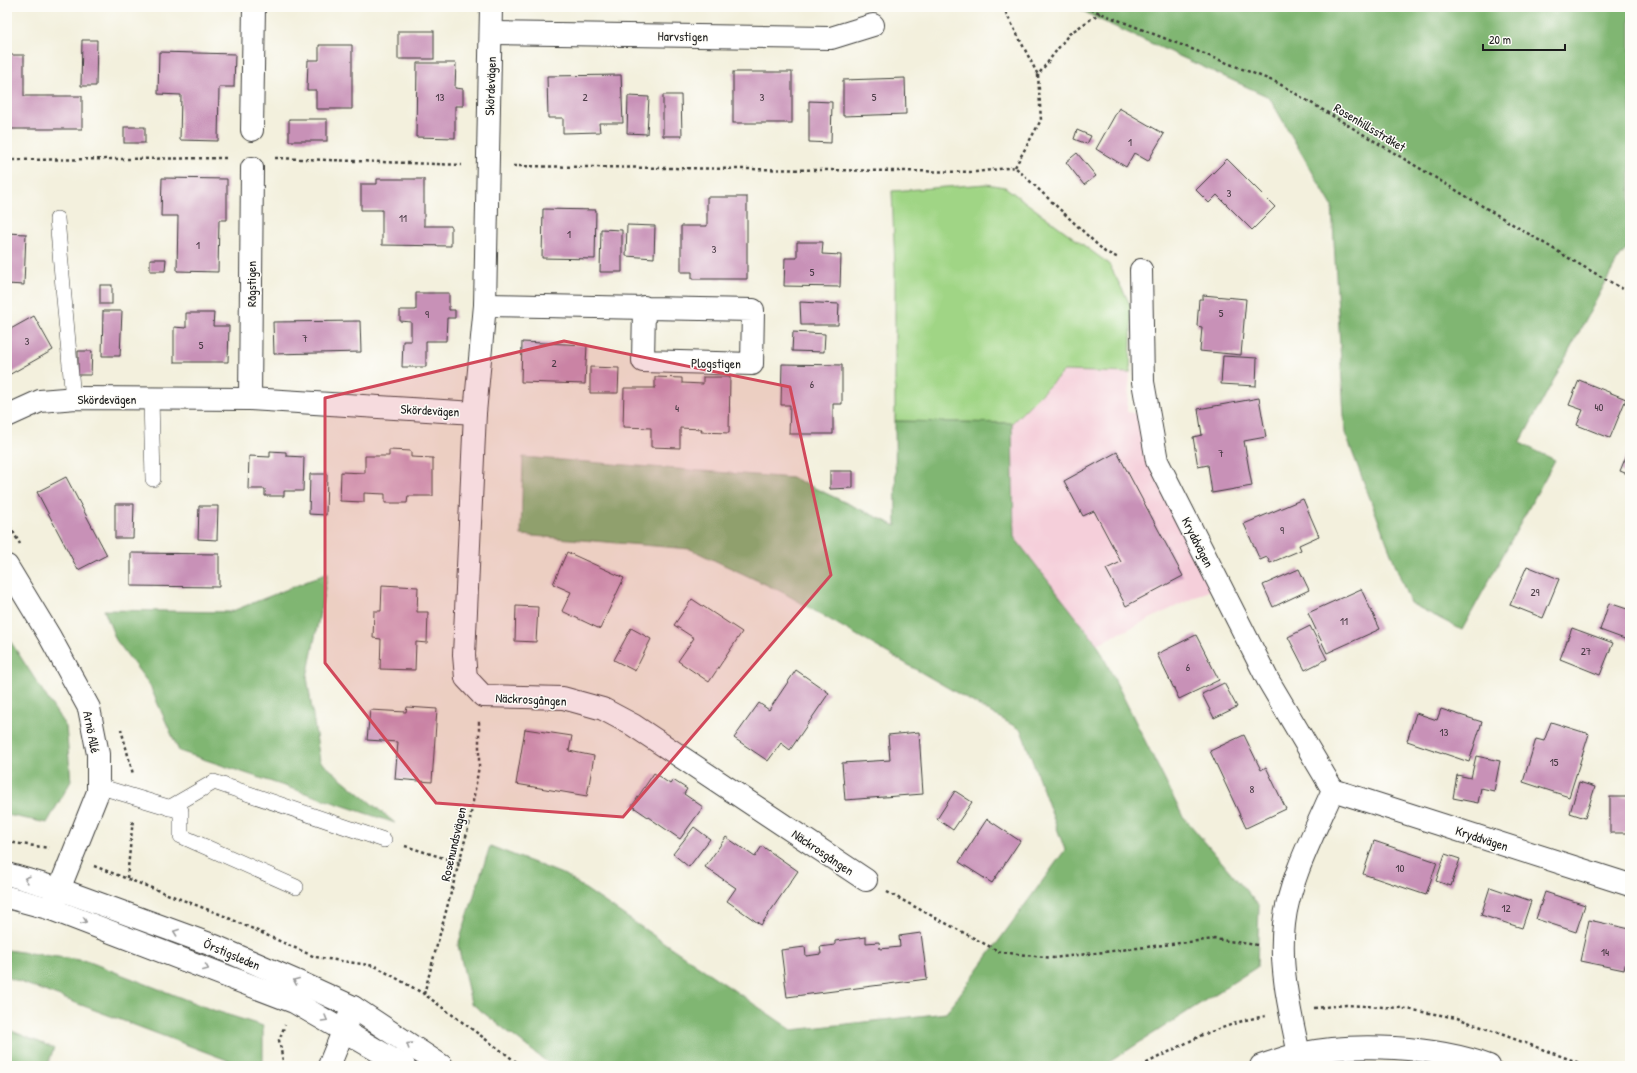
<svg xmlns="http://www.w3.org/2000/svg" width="1637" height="1073" font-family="'Patrick Hand',sans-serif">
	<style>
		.built { fill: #f5cfda }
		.green { fill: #a0d585; stroke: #5e7850 }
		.forest { fill: #80b672; stroke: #4e6947 }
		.building { fill: #c891b7 }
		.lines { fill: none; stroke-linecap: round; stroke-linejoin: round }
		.service-casing { stroke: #3c3c39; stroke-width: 16 }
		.minor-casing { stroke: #3c3c39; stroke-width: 24 }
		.tertiary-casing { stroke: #3c3c39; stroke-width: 24 }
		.path { stroke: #3c3c39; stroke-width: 2.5; stroke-dasharray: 3 3; stroke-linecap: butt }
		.service { stroke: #fff; stroke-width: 15 }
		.minor { stroke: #fff; stroke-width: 22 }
		.tertiary { stroke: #fff; stroke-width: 22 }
		.oneway { stroke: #999 }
		.marked { fill: #d1495b; fill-opacity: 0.2; stroke: #d1495b; stroke-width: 3; stroke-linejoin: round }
		.labels { text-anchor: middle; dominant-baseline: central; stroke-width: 3; stroke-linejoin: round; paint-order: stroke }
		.number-label { font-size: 11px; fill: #473943 }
		.street-label { font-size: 13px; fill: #1c1c1c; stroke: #fdfcf7 }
	</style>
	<rect width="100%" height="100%" fill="#fdfcf7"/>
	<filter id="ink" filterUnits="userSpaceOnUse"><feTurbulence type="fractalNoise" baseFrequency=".025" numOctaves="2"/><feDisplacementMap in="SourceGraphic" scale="8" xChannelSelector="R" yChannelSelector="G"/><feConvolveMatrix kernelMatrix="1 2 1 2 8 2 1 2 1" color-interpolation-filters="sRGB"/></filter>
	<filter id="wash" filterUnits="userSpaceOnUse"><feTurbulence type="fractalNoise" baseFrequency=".012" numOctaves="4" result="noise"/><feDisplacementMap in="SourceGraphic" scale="16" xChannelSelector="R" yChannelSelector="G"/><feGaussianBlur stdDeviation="0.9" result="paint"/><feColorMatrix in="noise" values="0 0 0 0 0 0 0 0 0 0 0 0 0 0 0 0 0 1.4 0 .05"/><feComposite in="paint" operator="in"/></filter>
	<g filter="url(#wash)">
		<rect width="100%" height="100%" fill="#f3f0dd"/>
		<polygon class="built" points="1064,371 1130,373 1127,412 1152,416 1157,461 1223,584 1097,644 1014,537 1012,423"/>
		<polygon class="green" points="986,184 1005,187 1109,264 1132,308 1130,373 1064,371 1012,423 895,421 895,268 892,191"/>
		<g class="forest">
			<polygon points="1076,7 1630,7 1630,244 1617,261 1520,443 1555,460 1462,630 1410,603 1345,433 1332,206 1269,97 1100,20"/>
			<polygon points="895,421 1012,423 1014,537 1097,644 1182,815 1259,906 1257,967 1103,1066 552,1066 471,1003 458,945 490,846 565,875 792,1030 946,1013 1065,850 1021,730 782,592 690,549 521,535 523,457 793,478 896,526"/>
			<polygon points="328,573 307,677 320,761 395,823 179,751 149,684 116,640 104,610 230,612"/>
			<polygon points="7,636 66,727 71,781 47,823 7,815"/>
			<polygon points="7,950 87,961 210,1009 263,1026 263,1066 243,1066 7,977"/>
			<polygon points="7,1029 54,1048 47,1066 7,1066"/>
		</g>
		<g id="blocks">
			<g class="building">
				<rect x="710" y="7" width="50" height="2"/>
				<rect x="398" y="31" width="36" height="28"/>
				<polygon points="82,40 97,40 96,86 81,86"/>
				<polygon points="319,45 352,45 352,109 316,109 316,90 307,90 308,60 319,60"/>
				<polygon points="159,52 235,54 234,87 219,87 218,141 180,140 181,95 158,94"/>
				<polygon points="7,55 24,55 24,96 82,96 82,129 7,129"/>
				<polygon points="417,63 456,63 455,88 463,89 463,106 455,106 455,138 416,137"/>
				<rect x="733" y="72" width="59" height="51"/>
				<polygon points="621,75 623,123 599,123 600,132 563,133 563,118 548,118 547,76"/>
				<polygon points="905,78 906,114 843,116 843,80"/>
				<polygon points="663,95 681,95 682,136 663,136"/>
				<polygon points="628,96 649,97 647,134 627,133"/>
				<polygon points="809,101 832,102 831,143 809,142"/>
				<polygon points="1119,108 1164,134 1148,161 1134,153 1126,167 1096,149"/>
				<rect x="289" y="119" width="38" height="22"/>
				<rect x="124" y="127" width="21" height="16"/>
				<polygon points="1077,130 1091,136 1087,144 1074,139"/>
				<polygon points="1077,153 1096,176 1084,185 1066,162"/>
				<polygon points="1227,159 1275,207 1252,230 1217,195 1209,203 1196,190"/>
				<polygon points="162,178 227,179 227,220 219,220 218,272 177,271 178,216 161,216"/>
				<polygon points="377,179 424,179 424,226 451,226 451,246 382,245 382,210 361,210 361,184 377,184"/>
				<polygon points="707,197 747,197 747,279 692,279 692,272 681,272 681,226 707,226"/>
				<polygon points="543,209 596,210 595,259 542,258"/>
				<polygon points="627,225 655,226 654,258 626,256"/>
				<polygon points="601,229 622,230 622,272 600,272"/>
				<polygon points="7,233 26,234 24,285 7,284"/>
				<polygon points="797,242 823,242 822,254 841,255 840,287 784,286 785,258 797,258"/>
				<polygon points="150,259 166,259 165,271 150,271"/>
				<rect x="100" y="285" width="12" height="19"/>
				<polygon points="416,293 449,293 449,310 455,310 455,318 447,318 446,341 426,341 426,367 402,367 403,341 411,341 411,322 400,321 400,310 416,310"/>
				<polygon points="1203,295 1246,299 1241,355 1200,351 1202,327 1197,326 1199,299 1203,299"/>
				<polygon points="800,302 839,304 838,325 801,325"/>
				<polygon points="103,311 122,311 120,356 102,356"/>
				<polygon points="186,313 214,313 213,326 229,326 228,362 174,362 174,327 186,328"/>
				<polygon points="34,316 53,350 7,376 7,331"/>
				<polygon points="360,321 361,352 274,354 273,322"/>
				<polygon points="793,332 825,334 824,352 792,351"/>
				<polygon points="522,342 587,345 585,384 521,382"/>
				<polygon points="78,351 92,351 91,375 78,375"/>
				<polygon points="1223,356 1257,358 1256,386 1221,384"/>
				<polygon points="782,364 842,365 842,404 833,404 833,434 789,434 790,405 781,405"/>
				<polygon points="590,367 619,368 618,393 590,393"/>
				<polygon points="655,377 682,378 682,383 703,384 703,377 730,377 729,433 701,432 702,429 680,428 680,448 651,447 651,428 623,427 624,388 655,388"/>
				<polygon points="1579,380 1626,399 1610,438 1577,425 1583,410 1569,405"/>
				<polygon points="1259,398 1266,437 1244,441 1252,486 1212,493 1208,465 1198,467 1193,437 1202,435 1198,409"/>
				<polygon points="1630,447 1630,475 1620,471"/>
				<polygon points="389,450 411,451 411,457 433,458 433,496 408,496 407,503 385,503 385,494 364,493 364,502 340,501 341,472 365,473 365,456 389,456"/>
				<polygon points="270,451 286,452 286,456 304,457 303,491 284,491 284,496 265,496 265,489 248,489 249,456 270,457"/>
				<polygon points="1117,452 1183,576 1126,606 1106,569 1121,562 1094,511 1083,516 1064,481"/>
				<polygon points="830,471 853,471 853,488 830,489"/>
				<polygon points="310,474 327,474 326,515 309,514"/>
				<polygon points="66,477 107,555 78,570 37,492"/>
				<polygon points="1303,499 1319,536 1299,545 1301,550 1270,563 1267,557 1260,560 1244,524"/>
				<polygon points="115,504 134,504 133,538 115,538"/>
				<polygon points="199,506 218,506 217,540 198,539"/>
				<polygon points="567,552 624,578 600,629 562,611 571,592 553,584"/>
				<polygon points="131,553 219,554 219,587 131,586"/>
				<polygon points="1527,566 1559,579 1543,618 1510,605"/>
				<polygon points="1299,569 1309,590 1273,607 1263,585"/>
				<polygon points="382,585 418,587 417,612 428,612 427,643 416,642 415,670 380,669 381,639 373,638 374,611 381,611"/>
				<polygon points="1361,589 1380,629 1327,653 1308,613"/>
				<polygon points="692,599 742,632 709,682 678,661 694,638 674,625"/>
				<polygon points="1609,603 1630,610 1630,641 1600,630"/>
				<polygon points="516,606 538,607 536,642 515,641"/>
				<polygon points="1310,626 1327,659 1305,670 1288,637"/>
				<polygon points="631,628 651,639 635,671 614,660"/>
				<polygon points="1572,628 1613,643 1600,675 1560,659"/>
				<polygon points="1196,635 1219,680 1179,699 1157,654"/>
				<polygon points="796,670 829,693 790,750 781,743 768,761 734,738 759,703 769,710"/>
				<polygon points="1224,683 1237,707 1214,718 1202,694"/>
				<polygon points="407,707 437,709 432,782 395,779 398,742 367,740 370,710 406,712"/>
				<polygon points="1441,709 1482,722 1469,762 1407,741 1416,713 1437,720"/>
				<polygon points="1551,722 1589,734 1569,797 1523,782 1536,739 1544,741"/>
				<polygon points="525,729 572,736 569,751 594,756 587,796 516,784"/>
				<polygon points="919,732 923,794 845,800 842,763 890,760 888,735"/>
				<polygon points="1244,735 1261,770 1266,767 1286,809 1246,828 1210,751"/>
				<polygon points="1476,756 1500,761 1494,791 1481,788 1478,803 1453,798 1457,775 1471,778"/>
				<polygon points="654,773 670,784 673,780 687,789 684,794 703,807 680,839 632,806"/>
				<polygon points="1579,782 1595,787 1585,818 1570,813"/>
				<polygon points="955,791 972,802 953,830 937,819"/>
				<rect x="1610" y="797" width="20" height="36"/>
				<polygon points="987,819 1020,841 992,883 959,862"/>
				<polygon points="694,827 710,839 689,867 673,854"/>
				<polygon points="726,837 755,857 762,846 798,871 761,925 727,901 736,888 705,867"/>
				<polygon points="1374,841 1437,862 1426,895 1363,874"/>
				<polygon points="1445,854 1460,859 1451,886 1436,881"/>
				<polygon points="1490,887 1531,901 1522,928 1481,915"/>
				<polygon points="1545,892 1585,905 1576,932 1536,919"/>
				<polygon points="1589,920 1630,929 1630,943 1624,970 1580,961"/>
				<polygon points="921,933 927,979 787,997 781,950 805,947 806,956 821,954 820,947 835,945 835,941 866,937 866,943 879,942 880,949 900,947 899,936"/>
			</g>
		</g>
	</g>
	<g filter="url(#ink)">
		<use href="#blocks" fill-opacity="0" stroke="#3c3c39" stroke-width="1"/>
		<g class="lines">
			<g class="service-casing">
				<g id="service">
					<polyline points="57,219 73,399"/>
					<polyline points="151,399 153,479"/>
					<polyline points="98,786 181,811 181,836 296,887"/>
					<polyline points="169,808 214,782 384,840"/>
				</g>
			</g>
			<g class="minor-casing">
				<g id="minor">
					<polyline points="491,33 831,38 873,25"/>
					<polyline points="252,130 254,7"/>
					<path d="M1141,270L1143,382L1157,461L1268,680L1333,790C1316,829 1288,882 1284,924C1279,967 1290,1012 1299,1054"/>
					<polyline points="485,305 753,310 752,364 643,361 644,307"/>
					<polyline points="250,399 252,168"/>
					<polyline points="475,413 464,655 466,678 483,696 563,698 603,709 633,725 866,880"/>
					<polyline points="7,416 40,401 76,398 250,399 475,413 485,305 491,7"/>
					<polyline points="7,566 50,637 89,708 98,754 98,792 52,907"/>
					<polyline points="1333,790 1630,885"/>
					<polyline points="329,1066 353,1007"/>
				</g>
			</g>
			<g class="tertiary-casing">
				<g id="tertiary">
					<polyline points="7,874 59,889 215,946 303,984 353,1007 442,1066"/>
					<polyline points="7,897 51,909 294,1002 404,1066"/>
					<path d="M1261,1066C1273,1062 1286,1057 1299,1054C1354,1042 1436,1046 1489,1066"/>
				</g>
			</g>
			<g class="path">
				<polyline points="1003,7 1038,75"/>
				<polyline points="1085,7 1278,83 1577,263 1630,293"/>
				<polyline points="275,158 462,165"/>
				<polyline points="7,160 228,158"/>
				<polyline points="513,166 976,172 1015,167 1105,252 1119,258"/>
				<polyline points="1015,167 1041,120 1038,75 1069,34 1100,13"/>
				<polyline points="7,521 20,544"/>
				<polyline points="121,729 133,774"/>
				<polyline points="7,842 49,848"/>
				<polyline points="405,846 460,863"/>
				<polyline points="94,866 222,915 315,957 375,966 424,994 522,1066"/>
				<polyline points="127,878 133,819"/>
				<polyline points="887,892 1000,952 1053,958 1214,939 1257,945"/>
				<polyline points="424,994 469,825 479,766 479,721"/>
				<polyline points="1314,1008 1346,1005 1401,1008 1457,1018 1588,1066"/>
				<polyline points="284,1066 279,1040 285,1025"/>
				<polyline points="1141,1066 1202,1035 1245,1020 1266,1016"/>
			</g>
			<use href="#service" class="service"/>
			<use href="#minor" class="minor"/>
			<use href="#tertiary" class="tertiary"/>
		</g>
		<defs><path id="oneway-chevron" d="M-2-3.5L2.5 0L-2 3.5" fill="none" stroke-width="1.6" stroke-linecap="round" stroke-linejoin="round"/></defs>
		<g class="oneway">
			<use href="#oneway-chevron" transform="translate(27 879) rotate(-164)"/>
			<use href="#oneway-chevron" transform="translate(84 921) rotate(21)"/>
			<use href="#oneway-chevron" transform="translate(176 932) rotate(-160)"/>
			<use href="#oneway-chevron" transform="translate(206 968) rotate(22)"/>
			<use href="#oneway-chevron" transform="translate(296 981) rotate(-157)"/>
			<use href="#oneway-chevron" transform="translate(325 1019) rotate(30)"/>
			<use href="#oneway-chevron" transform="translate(409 1045) rotate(-147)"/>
		</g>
	</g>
	<path class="marked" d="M564,341L790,387L831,575L623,817L436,803L325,663V398Z"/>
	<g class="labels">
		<g class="number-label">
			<text x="440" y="97">13</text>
			<text x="585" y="97">2</text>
			<text x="762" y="97">3</text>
			<text x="874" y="97">5</text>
			<text x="1130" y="142">1</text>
			<text x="1229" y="193">3</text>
			<text x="403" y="218">11</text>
			<text x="569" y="234">1</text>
			<text x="198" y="245">1</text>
			<text x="714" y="249">3</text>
			<text x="812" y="272">5</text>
			<text x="1221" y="313">5</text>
			<text x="427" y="314">9</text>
			<text x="305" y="338">7</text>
			<text x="27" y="341">3</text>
			<text x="201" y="345">5</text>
			<text x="554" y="363">2</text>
			<text x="812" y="384">6</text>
			<text x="1599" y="407">40</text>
			<text x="677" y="408">4</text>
			<text x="1221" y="453">7</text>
			<text x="1282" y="530">9</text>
			<text x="1535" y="592">29</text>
			<text x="1344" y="621">11</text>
			<text x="1586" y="651">27</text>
			<text x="1188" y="667">6</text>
			<text x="1444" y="732">13</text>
			<text x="1554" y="762">15</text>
			<text x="1252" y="789">8</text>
			<text x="1400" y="868">10</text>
			<text x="1506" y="908">12</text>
			<text x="1605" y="952">14</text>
		</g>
		<g class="street-label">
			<text transform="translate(683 36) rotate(1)">Harvstigen</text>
			<text transform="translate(490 86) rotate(-88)">Skördevägen</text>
			<text transform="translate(1370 127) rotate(31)">Rosenhillsstråket</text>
			<text transform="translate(251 284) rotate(-90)">Rågstigen</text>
			<text transform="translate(716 363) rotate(1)">Plogstigen</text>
			<text x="107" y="399">Skördevägen</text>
			<text transform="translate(430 410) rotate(3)">Skördevägen</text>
			<text transform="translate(1198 542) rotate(63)">Kryddvägen</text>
			<text transform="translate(531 699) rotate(3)">Näckrosgången</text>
			<text transform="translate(92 732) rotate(79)">Arnö Allé</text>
			<text transform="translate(1482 838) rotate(18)">Kryddvägen</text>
			<text transform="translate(453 844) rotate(-77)">Rosenundsvägen</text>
			<text transform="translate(823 852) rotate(34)">Näckrosgången</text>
			<text transform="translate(232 954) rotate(23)">Örstigsleden</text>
		</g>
	</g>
	<rect width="1637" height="1073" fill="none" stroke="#fdfcf7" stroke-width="24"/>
	<path d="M1483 44v6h82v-6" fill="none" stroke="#1c1c1c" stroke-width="2"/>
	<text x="1489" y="44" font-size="12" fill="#1c1c1c" stroke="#fdfcf7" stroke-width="3" paint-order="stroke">20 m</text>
</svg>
